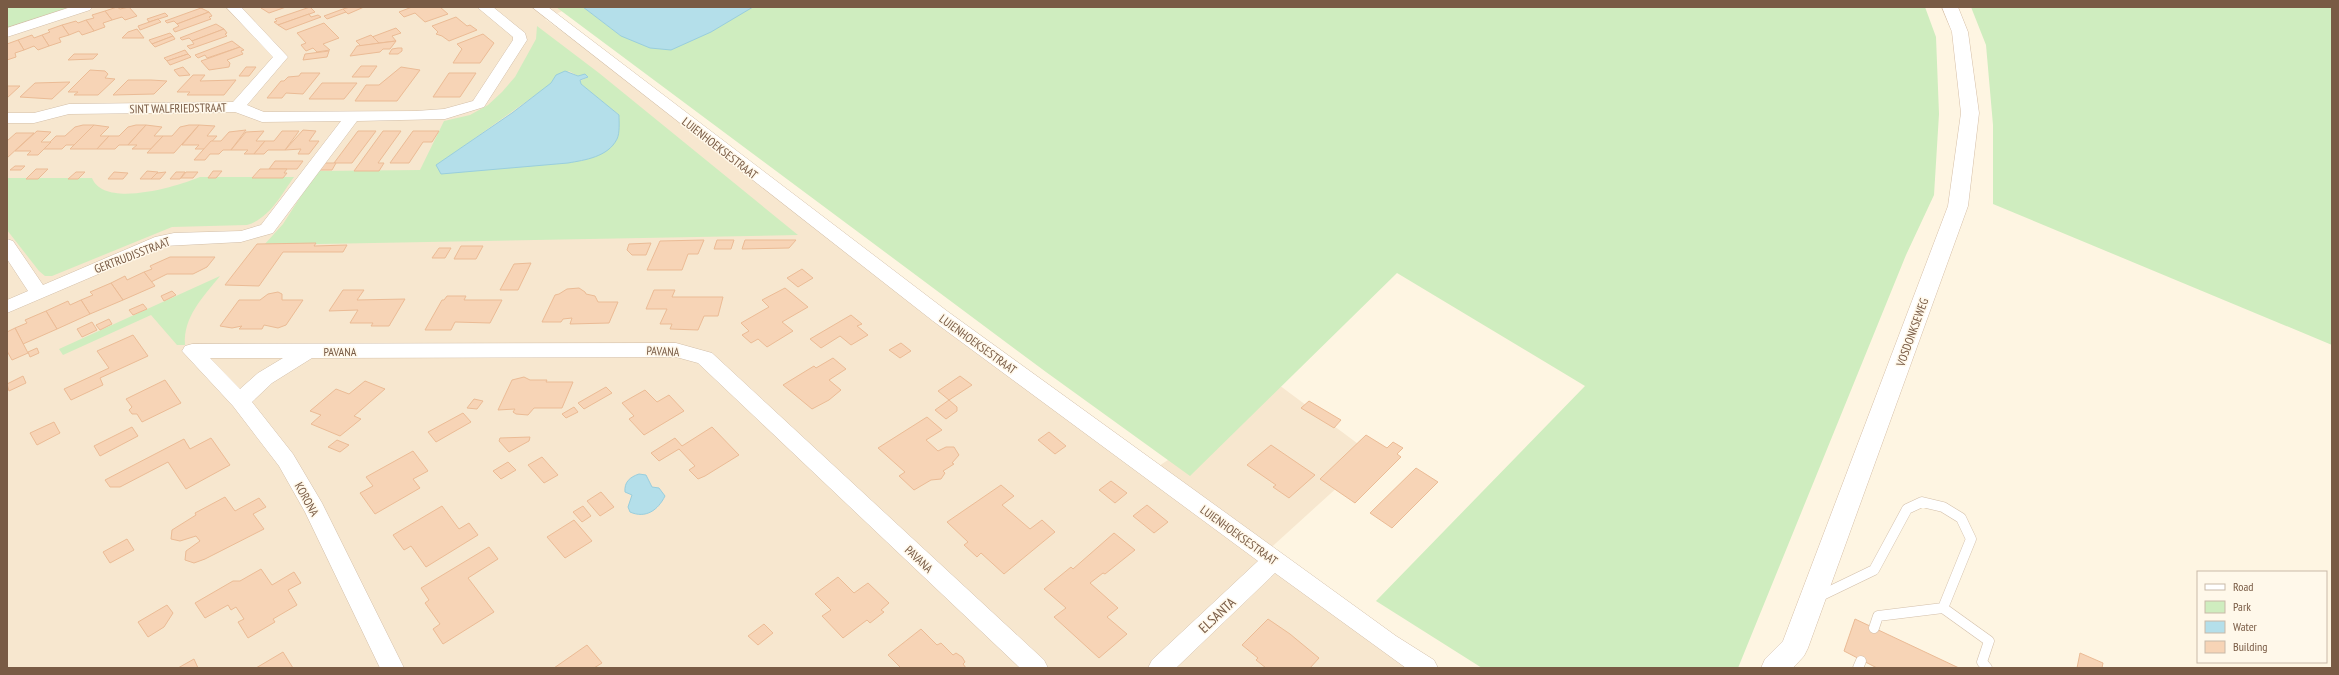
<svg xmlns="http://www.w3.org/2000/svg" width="2339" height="675" font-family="'PT Sans Narrow',sans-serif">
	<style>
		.residential { fill: #f7e7cf }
		.green { fill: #cfedbf; fill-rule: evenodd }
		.water { fill: #b4dfea; stroke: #99cedd }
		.building { fill: #f7d4b6; stroke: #ebbb95 }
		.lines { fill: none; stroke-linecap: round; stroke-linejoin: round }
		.lane-casing { stroke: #d3bfa9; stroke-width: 11 }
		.street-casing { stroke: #d3bfa9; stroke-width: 1 }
		.secondary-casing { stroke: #d6bfa7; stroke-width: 1 }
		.lane { stroke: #fff; stroke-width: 10 }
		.street { fill: #fff; fill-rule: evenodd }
		.secondary { fill: #fff; fill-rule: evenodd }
		.labels { text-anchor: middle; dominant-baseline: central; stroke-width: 3; stroke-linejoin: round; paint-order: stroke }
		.street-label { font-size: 12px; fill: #795b45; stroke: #fff8ea }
		.near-street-label { font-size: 14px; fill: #795b45; stroke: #fff8ea }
	</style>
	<rect width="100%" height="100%" fill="#fef5e2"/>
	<polygon class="residential" points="7,7 571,7 545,19 1159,466 1279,385 1373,455 1265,553 1420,668 7,668"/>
	<g class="green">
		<polygon points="7,7 70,7 7,28"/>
		<polygon points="556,7 583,7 621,36 734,16 753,7 1925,7 1936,37 1939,114 1934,195 1906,255 1738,668 1482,668 1376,601 1585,386 1397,273 1190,476 1046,372"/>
		<polygon points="1971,7 2332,7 2332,345 1993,204 1993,125 1986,45"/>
		<path d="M537,26L599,73L798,235L264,245L283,224L317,171L420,170L444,121L470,115L488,105L502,92L515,77L536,39ZM569,71L578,76L588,77L580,81L581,84L619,115L585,160L441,173L437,165Z"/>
		<path d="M200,177H294C281,195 270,218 247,225L172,227L52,276H45L39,271L7,230V178H92C104,209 179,186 200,177Z"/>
		<path d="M220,276C203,297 183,317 185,345H177L151,315L63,355L59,349Z"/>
	</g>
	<g class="water">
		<polygon points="583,7 753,7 711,32 671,50 650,48 621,36"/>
		<path d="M565,71L578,76L585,74L588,77L580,80L581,84L619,115C619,122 620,133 617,139C608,157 585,160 568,163L441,174L436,165L512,113L551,83L556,75Z"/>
		<path d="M639,474L646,475L652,487L659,488L665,496C658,510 646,519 630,512L628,507L632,495L625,492C624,482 630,477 639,474Z"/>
	</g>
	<g class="building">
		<polygon points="117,7 120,9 129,7 137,16 125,20 122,17 112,20 105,11"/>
		<polygon points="264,7 286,7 269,13 261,8"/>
		<polygon points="310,7 315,12 278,25 274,22 277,21 275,19"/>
		<polygon points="350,7 364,7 348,14 343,9"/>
		<polygon points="412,7 440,7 448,14 425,22 415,13 404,17 399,12"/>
		<polygon points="201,8 209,12 177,24 174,21 167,23 165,21"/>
		<polygon points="343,9 346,12 327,19 324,16"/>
		<polygon points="105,11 112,20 103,23 105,27 94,31 86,20 94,18 92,15"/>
		<polygon points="209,12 212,16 209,17 211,19 175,32 173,29 179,26 177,24"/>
		<polygon points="165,13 168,16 149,22 147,19"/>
		<polygon points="309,14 311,17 318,15 321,17 286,30 278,25"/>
		<polygon points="456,17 467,26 470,25 477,30 449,41 442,36 436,34 438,32 432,26"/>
		<polygon points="158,19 161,22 140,30 138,26"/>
		<polygon points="86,20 94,31 82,35 79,31 69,35 62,25 76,21 78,23"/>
		<polygon points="324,23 339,38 323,44 330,50 317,52 313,48 306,51 301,45 306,43 297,33"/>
		<polygon points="216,24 224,29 192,41 189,38 182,40 180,38"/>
		<polygon points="62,25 69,35 59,38 61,42 49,46 42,35 50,32 48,30"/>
		<polygon points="396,28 401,33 392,36 396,41 379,43 372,37"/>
		<polygon points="137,29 144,38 122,38 128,32"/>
		<polygon points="224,29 227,33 225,34 227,36 190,49 187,46 194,44 192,41"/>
		<polygon points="170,33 173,36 152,44 149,40"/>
		<polygon points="483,34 494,43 480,63 453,63 462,49 457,44"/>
		<polygon points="32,35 34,38 42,35 49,46 38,50 34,46 24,50 18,40"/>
		<polygon points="371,35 379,43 361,46 356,41"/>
		<polygon points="173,36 175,39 155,47 152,44"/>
		<polygon points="18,40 24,50 15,53 16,57 7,60 7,44"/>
		<polygon points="232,41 240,47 207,58 205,55 198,58 195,55"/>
		<polygon points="396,41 390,49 383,49 380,52 350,56 357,46"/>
		<polygon points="240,47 244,50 241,51 243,54 227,60 230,63 229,67 209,70 201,61"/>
		<polygon points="398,48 402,48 402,51 398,54 389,54 392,49"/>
		<polygon points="185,50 188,54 167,61 164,58"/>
		<polygon points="329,51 327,57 303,60 305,54"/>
		<polygon points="74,54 98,54 93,59 68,60"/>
		<polygon points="188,54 191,57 170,65 167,61"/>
		<polygon points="361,66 377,66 369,77 352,77"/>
		<polygon points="183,67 190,75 179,76 174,70"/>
		<polygon points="246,67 256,67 249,76 239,76"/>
		<polygon points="401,67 420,70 397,101 355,101 366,85 379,85"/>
		<polygon points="90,70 105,71 108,74 105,78 115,79 98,95 74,95 78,92 68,92"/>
		<polygon points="301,73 320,73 303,94 286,93 282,98 267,98 281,81 284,81 288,77 299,76"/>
		<polygon points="449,73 476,73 460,97 433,97"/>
		<polygon points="193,75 205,75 200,81 236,80 224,95 187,95 190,92 177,92"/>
		<polygon points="128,80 151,80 167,81 154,94 113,95"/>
		<polygon points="70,82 52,99 20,97 35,83"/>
		<polygon points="322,83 357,83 344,99 309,99"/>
		<polygon points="7,86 20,86 7,98"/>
		<polygon points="83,125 94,125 74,145 66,145 62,149 43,149 56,136 65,136 75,127"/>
		<polygon points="94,125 109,127 100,136 109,136 97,149 70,149"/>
		<polygon points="136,125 146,125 128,145 119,145 115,149 97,149 109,136 119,136 128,127"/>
		<polygon points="146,125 162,127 154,136 163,136 151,149 132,149 137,145 128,145"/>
		<polygon points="189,125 199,125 174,153 147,153 163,136 172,136 180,127"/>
		<polygon points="199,125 215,126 207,136 217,136 205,149 195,149 199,145 182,145"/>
		<polygon points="246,130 231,150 223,150 219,154 210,154 205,160 194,160 211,141 221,141 229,132"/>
		<polygon points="303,130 316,131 309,141 319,141 309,154 298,154 301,149 285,150"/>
		<polygon points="37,131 51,132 41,142 51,142 38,155 27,155 31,151 15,151"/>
		<polygon points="264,131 256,141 265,141 254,154 244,154 248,150 231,150 246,132"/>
		<polygon points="282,131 299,131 285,150 268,150 264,154 254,154 265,141 274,141"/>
		<polygon points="358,131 376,131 352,163 334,163"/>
		<polygon points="383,131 401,131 378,163 384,163 379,171 354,171"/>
		<polygon points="413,131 439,131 432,142 423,142 409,163 390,163"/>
		<polygon points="16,133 34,133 7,158 7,141"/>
		<polygon points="275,161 303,161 297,169 269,169"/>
		<polygon points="324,163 336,163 332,170 319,170"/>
		<polygon points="15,166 25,166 21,170 10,170"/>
		<polygon points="36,169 48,169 38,179 26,179"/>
		<polygon points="260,169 287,169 284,173 287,173 283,178 252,178"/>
		<polygon points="147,171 158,172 151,179 140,179"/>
		<polygon points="213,171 222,171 216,178 208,178"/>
		<polygon points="76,172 85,172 78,179 68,179"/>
		<polygon points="114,172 128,173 123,179 108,179"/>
		<polygon points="166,172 160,179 151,179 157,173"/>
		<polygon points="176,172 185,172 180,179 170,179"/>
		<polygon points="186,172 198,172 193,178 181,178"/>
		<polygon points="704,240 698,254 688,254 682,270 647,270 660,241"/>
		<polygon points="717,240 734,240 731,249 714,249"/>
		<polygon points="745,240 796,240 789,248 742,249"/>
		<polygon points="316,243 314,246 347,245 343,252 283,252 259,286 225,285 257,244"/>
		<polygon points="651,243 646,255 632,255 627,250 629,244"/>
		<polygon points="461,246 483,246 476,259 454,259"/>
		<polygon points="439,248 451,248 445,258 432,258"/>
		<polygon points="170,257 215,257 207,267 193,274 167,274 151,282 144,272 152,269 150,266"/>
		<polygon points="531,263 518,290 500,290 514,264"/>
		<polygon points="802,269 813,278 798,287 787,278"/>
		<polygon points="144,272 155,286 123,300 111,283 125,276 127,280"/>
		<polygon points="111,283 123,300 90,314 81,300 93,295 90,292"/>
		<polygon points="579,288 585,292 586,294 595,296 598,302 618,302 609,323 570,324 572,318 563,319 561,322 542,322 555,295 559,294 567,289"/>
		<polygon points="785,288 808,307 782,322 793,331 767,347 758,339 751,343 742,335 749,331 741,323 769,307 762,300"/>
		<polygon points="343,290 364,290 357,300 405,299 389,326 371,326 373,323 350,323 358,310 329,311"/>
		<polygon points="654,290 675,290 672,297 723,297 718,316 704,316 698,330 670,329 672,324 660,324 667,309 646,309"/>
		<polygon points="172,291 176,295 164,301 161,296"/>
		<polygon points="278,292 282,294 282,300 303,300 286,325 278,328 264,325 262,329 239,329 242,326 232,328 220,326 239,300 260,300 268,294"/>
		<polygon points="447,296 466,296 464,300 502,300 490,323 455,322 451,330 425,330 442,300 444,300"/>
		<polygon points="81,300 90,314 57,329 46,311 68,301 70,305"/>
		<polygon points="143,304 147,309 133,315 129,310"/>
		<polygon points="46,311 57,329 23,344 15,328 27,323 25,320"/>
		<polygon points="851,315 862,324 857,326 868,335 851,345 840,336 821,348 810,339"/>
		<polygon points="109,319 112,324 100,330 96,325"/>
		<polygon points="92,322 97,330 82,337 77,329"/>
		<polygon points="15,328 28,353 12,360 7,351 7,332"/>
		<polygon points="133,335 148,356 100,378 103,385 71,400 64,389 109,368 97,351"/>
		<polygon points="901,343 911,351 900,358 889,350"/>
		<polygon points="37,348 39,353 30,357 28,352"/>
		<polygon points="833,358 846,369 829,380 841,390 829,400 812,409 783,385 814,366 816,368"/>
		<polygon points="23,376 26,383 9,391 7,384"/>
		<polygon points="960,376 972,385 949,400 938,391"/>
		<polygon points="524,377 530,380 547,380 546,382 573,382 562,408 534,408 528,415 516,414 513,412 515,409 498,410 512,380"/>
		<polygon points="165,380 181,403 142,422 137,414 132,414 129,410 132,407 126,399"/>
		<polygon points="365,381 385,389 354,416 361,419 340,436 311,424 321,415 310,411 336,389 349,394"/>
		<polygon points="606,387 612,393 584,409 578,403"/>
		<polygon points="645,390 657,402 669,395 684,411 644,435 629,419 634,416 622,403"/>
		<polygon points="474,399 483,401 477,409 467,408"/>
		<polygon points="949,400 957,407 957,411 946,419 935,410"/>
		<polygon points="1309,401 1341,420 1334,428 1301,408"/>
		<polygon points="574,407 578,412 566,418 562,414"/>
		<polygon points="463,413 471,422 436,442 428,432"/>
		<polygon points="927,417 942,430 926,440 938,451 946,447 954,447 959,455 952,463 954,464 943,471 945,473 941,479 931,480 914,490 899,476 905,472 878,448"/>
		<polygon points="54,422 60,433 37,445 30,433"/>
		<polygon points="132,427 138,436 100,456 94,446"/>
		<polygon points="712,427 739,455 705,476 698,479 689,470 695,466 679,449 659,461 651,453 675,438 682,446"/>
		<polygon points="1049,432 1066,446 1055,454 1038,440"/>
		<polygon points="1366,435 1387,448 1393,442 1403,448 1397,454 1401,457 1355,503 1320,479"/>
		<polygon points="530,437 529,441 509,452 499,441 500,438"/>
		<polygon points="211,438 230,465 186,489 168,462 120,487 110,487 105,480 184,439 190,449"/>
		<polygon points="337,440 349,445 340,452 328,447"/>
		<polygon points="1271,445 1315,475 1289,498 1273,487 1276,485 1247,465"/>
		<polygon points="413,451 428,471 413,479 420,488 375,514 360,493 373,486 366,477"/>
		<polygon points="542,457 558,475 544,483 528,465"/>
		<polygon points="508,462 516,470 501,479 493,471"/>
		<polygon points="1416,468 1438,482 1392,528 1370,513"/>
		<polygon points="1111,481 1127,493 1115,503 1099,490"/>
		<polygon points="1001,485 1014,496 1002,505 1030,529 1042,520 1055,532 1004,574 981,553 977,557 964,545 968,542 947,522"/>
		<polygon points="601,492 614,507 600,516 587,501"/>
		<polygon points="225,497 235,511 259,498 266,507 253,514 264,529 205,559 194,563 185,560 186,551 200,541 196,536 180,541 171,539 172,530 196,515 195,513"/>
		<polygon points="1147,505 1168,522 1154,533 1133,516"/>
		<polygon points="442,506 459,529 469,523 478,535 426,567 411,546 404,550 393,535"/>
		<polygon points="583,506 591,516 582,522 573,512"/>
		<polygon points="574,520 592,541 565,558 547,537"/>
		<polygon points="1114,533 1135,550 1105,574 1103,573 1090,583 1118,608 1107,617 1127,634 1099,658 1054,617 1066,608 1044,589 1071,567 1073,569"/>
		<polygon points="127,539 134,550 110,563 103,552"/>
		<polygon points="489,547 498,559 468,578 494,612 443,644 433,629 440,624 425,603 429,600 421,588"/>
		<polygon points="261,569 272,585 294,572 301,583 288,590 297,605 273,619 275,622 248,638 238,622 244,619 236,607 231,610 228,605 205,618 195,603 233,581 240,581"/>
		<polygon points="838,577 854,593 868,583 889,603 881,610 884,612 870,623 867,620 843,638 822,616 831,610 815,594"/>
		<polygon points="167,605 173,613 164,627 148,637 138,622"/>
		<polygon points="1268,619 1290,634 1319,658 1310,668 1266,668 1256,660 1258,658 1242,645"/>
		<polygon points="1855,619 1959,668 1877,668 1844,651"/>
		<polygon points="764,624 773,633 758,645 748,636"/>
		<polygon points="921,629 937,645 941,643 953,655 956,653 962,657 965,662 963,664 966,668 901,668 888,655"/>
		<polygon points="587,645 602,663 594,668 554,668"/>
		<polygon points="283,652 293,668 256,668"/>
		<polygon points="2080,653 2103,663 2102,668 2077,668"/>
		<polygon points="194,659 198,668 178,668"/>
	</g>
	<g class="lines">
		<g class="lane-casing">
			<g id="lane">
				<polyline points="1818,597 1874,570 1907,509 1922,502 1943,507 1961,518 1971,539 1943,608 1878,616 1874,628"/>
				<polyline points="1943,608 1989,641 1982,662 1987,668"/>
				<polyline points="1858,668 1861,661"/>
			</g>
		</g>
		<g class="street-casing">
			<g id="street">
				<polygon points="71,7 92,7 90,10 7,37 7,28"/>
				<polygon points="226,7 241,7 288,57 247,105 264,112 416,111 444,109 473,101 513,40 513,37 477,7 493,7 525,33 527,40 484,107 445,119 357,121 273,233 241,242 164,246 7,313 7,300 28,291 7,259 7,239 13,241 43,285 155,237 174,233 241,231 261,225 341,121 262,122 235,112 69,114 34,123 7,123 7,113 34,113 69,104 233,102 273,57"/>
				<polygon points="532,7 548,7 947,311 1396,636 1434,660 1438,668 1406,668 1275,573 1176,668 1148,668 1152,660 1258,561 933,321"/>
				<path d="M676,343L712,353L1044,660L1048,668H1020L698,363L676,357L312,358L272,383L252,402L293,454L322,503L404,668H380L305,512L279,466L233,406L182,351L185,346L192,344ZM210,358H283L258,373L240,389Z"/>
			</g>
		</g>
		<g class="secondary-casing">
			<polygon id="secondary" points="1942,7 1958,7 1968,32 1979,113 1968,206 1808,648 1804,656 1793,668 1761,668 1765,659 1783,641 1948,206 1961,113 1952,32"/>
		</g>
		<use href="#lane" class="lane"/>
		<use href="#street" class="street"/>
		<use href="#secondary" class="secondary"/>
	</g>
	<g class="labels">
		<g class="street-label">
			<text transform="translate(178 108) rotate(-1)">SINT WALFRIEDSTRAAT</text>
			<text transform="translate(720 148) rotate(38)">LUIENHOEKSESTRAAT</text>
			<text transform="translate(132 255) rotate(-21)">GERTRUDISSTRAAT</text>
			<text transform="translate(1912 332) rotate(-70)">VOSDONKSEWEG</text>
			<text transform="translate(978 344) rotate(36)">LUIENHOEKSESTRAAT</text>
			<text x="340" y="351">PAVANA</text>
			<text transform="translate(663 351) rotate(3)">PAVANA</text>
			<text transform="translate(307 499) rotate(61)">KORONA</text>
			<text transform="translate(1239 535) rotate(36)">LUIENHOEKSESTRAAT</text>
			<text transform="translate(919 559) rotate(43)">PAVANA</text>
		</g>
		<g class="near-street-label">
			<text transform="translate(1217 615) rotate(-43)">ELSANTA</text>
		</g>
	</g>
	<rect width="2339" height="675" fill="none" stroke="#795b45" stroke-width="16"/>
	<rect x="2197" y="571" width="130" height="92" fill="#fff8ea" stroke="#c9b9a8"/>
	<rect x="2205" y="584" width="20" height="6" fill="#ffffff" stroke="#c9b9a8"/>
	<text x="2233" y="591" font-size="12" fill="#795b45">Road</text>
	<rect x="2205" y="601" width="20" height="12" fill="#cfedbf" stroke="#c9b9a8"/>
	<text x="2233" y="611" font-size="12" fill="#795b45">Park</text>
	<rect x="2205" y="621" width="20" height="12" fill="#b4dfea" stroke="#c9b9a8"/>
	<text x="2233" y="631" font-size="12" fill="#795b45">Water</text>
	<rect x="2205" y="641" width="20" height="12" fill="#f7d4b6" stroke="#c9b9a8"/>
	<text x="2233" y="651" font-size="12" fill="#795b45">Building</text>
</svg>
